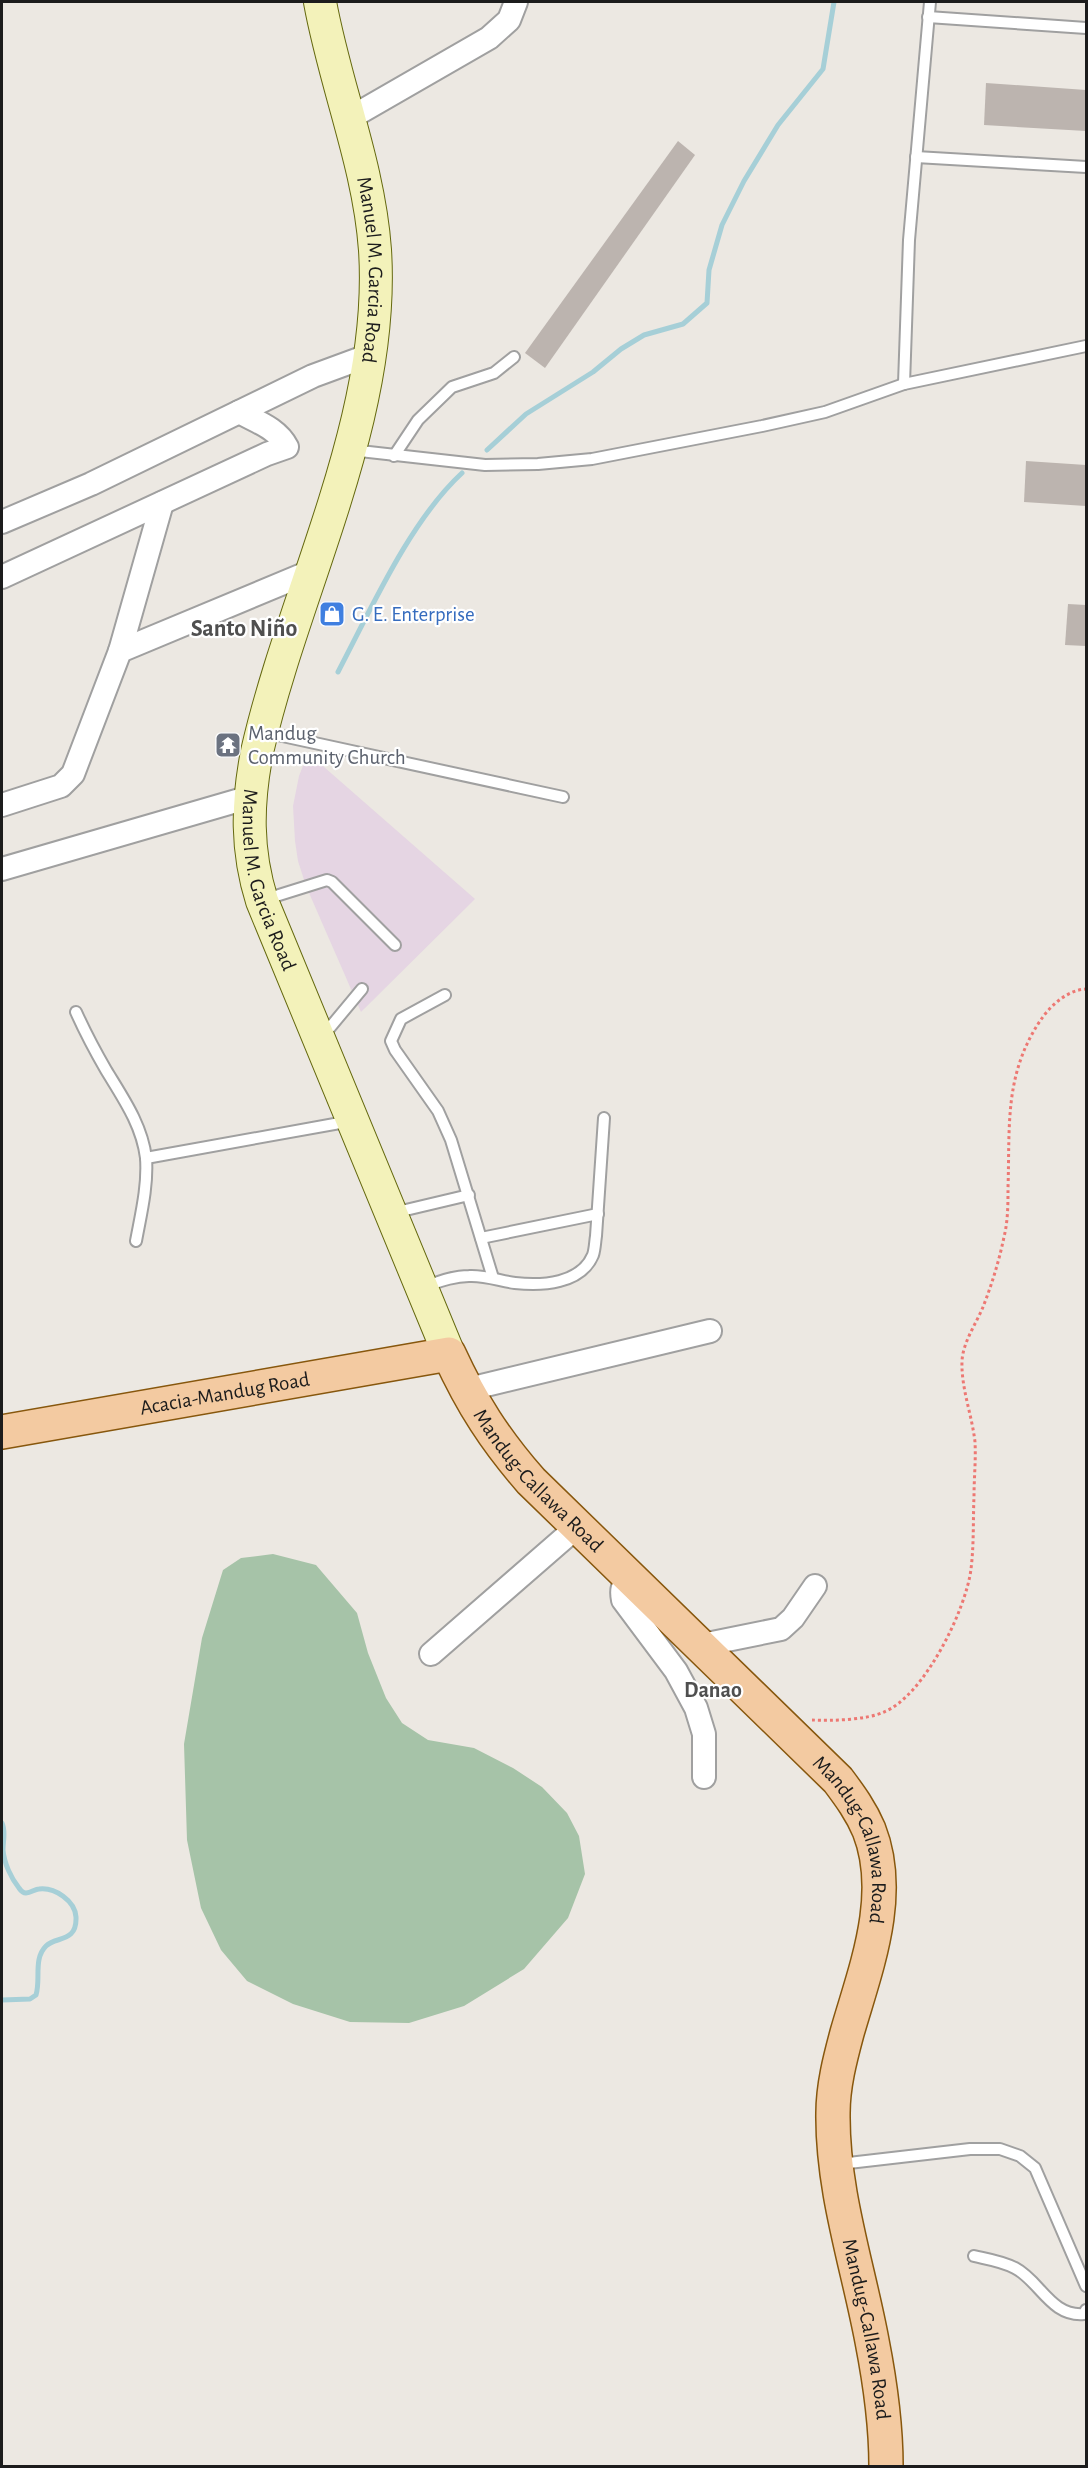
<svg xmlns="http://www.w3.org/2000/svg" width="1088" height="2468" font-family="'Alegreya Sans',sans-serif">
	<style>
		.industrial { fill: #e5d5e3 }
		.cemetery { fill: #a6c3a8 }
		.lines { fill: none; stroke-linecap: round; stroke-linejoin: round }
		.stream { stroke: #a6cfd7; stroke-width: 5 }
		.building { fill: #bcb4af }
		.lane-casing { stroke: #a0a0a0; stroke-width: 14 }
		.street-casing { stroke: #a0a0a0; stroke-width: 26 }
		.secondary-casing { stroke: #64680e; stroke-width: 34 }
		.primary-casing { stroke: #87570d; stroke-width: 36 }
		.path { stroke: #ed7873; stroke-width: 3; stroke-dasharray: 3 3; stroke-linecap: butt }
		.lane { stroke: #fff; stroke-width: 10 }
		.street { stroke: #fff; stroke-width: 22 }
		.secondary { stroke: #f3f2ba; stroke-width: 32 }
		.primary { stroke: #f3caa1; stroke-width: 33 }
		.labels { text-anchor: middle; dominant-baseline: central; stroke-width: 4.5; stroke-linejoin: round; paint-order: stroke }
		.street-label { font-size: 21px; fill: #1c1c1c; stroke: #fff }
		.shop-label { font-size: 21px; fill: #366cbe; stroke: #fff; text-anchor: start }
		.worship-label { font-size: 21px; fill: #5b616d; stroke: #fff; text-anchor: start }
		.neighbourhood-label { font-size: 22px; font-weight: bold; fill: #4f4f4f; stroke: #fff }
		.quarter-label { font-size: 24px; font-weight: bold; fill: #4f4f4f; stroke: #fff }
	</style>
	<rect width="100%" height="100%" fill="#ece8e2"/>
	<polygon class="industrial" points="308,753 475,899 361,1012 306,886 298,861 295,841 293,806 299,776"/>
	<polygon class="cemetery" points="273,1554 316,1565 357,1613 368,1653 386,1698 402,1723 428,1740 474,1748 513,1768 542,1787 567,1813 579,1836 585,1874 568,1918 524,1969 464,2006 409,2023 350,2022 293,2004 247,1981 221,1950 201,1908 187,1840 184,1744 202,1638 223,1570 241,1558"/>
	<g class="lines">
		<g class="stream">
			<polyline points="487,450 526,414 593,372 621,349 644,335 683,324 707,303 709,270 722,225 744,181 778,125 823,69 834,2"/>
			<path d="M338,672C371,609 410,521 462,473"/>
			<path d="M2,1823C6,1831 3,1840 3,1850C4,1863 11,1878 19,1888C21,1891 23,1893 26,1893C31,1893 35,1889 39,1889C55,1887 75,1901 76,1917C77,1943 56,1936 46,1946C33,1959 41,1979 36,1995L30,1999L2,2000"/>
		</g>
	</g>
	<g class="building">
		<polygon points="986,83 1086,90 1086,131 984,125"/>
		<polygon points="678,141 695,155 545,368 525,353"/>
		<polygon points="1026,461 1086,465 1086,506 1024,502"/>
		<polygon points="1068,604 1086,605 1086,646 1065,645"/>
	</g>
	<g class="lines">
		<g class="lane-casing">
			<g id="lane">
				<polyline points="928,17 1086,28"/>
				<polyline points="916,157 1086,167"/>
				<polyline points="904,384 909,240 930,2"/>
				<polyline points="351,450 485,465 538,464 592,459 762,426 825,412 904,384 1086,346"/>
				<polyline points="394,456 418,420 452,387 494,373 514,357"/>
				<polyline points="264,732 563,797"/>
				<polyline points="263,900 327,880 332,882 395,945"/>
				<polyline points="445,995 401,1019 391,1041 395,1050 438,1111 451,1140 493,1278"/>
				<path d="M76,1012C85,1032 95,1051 106,1070C123,1098 142,1125 146,1158C148,1186 141,1214 136,1241"/>
				<polyline points="322,1037 362,989"/>
				<polyline points="146,1158 351,1121"/>
				<polyline points="393,1213 469,1195"/>
				<polyline points="481,1238 598,1214"/>
				<path d="M423,1287C438,1282 453,1276 469,1276C485,1275 500,1281 515,1283C542,1286 581,1284 593,1255C595,1249 595,1242 596,1236L604,1118"/>
				<polyline points="840,2164 970,2149 1000,2149 1020,2156 1035,2168 1086,2286"/>
				<path d="M974,2256C987,2259 1002,2261 1015,2268C1040,2281 1051,2317 1084,2314L1086,2310"/>
			</g>
		</g>
		<g class="street-casing">
			<g id="street">
				<polyline points="350,118 489,38 509,20 516,2"/>
				<polyline points="2,522 91,484 313,376 370,355"/>
				<path d="M2,577L267,454L287,447C277,428 257,422 239,412"/>
				<polyline points="120,651 162,503"/>
				<polyline points="2,805 61,786 73,774 120,651 312,571"/>
				<polyline points="2,869 250,797"/>
				<polyline points="465,1390 710,1331"/>
				<path d="M629,1579C622,1586 621,1590 623,1600L676,1671L696,1708L704,1734V1777"/>
				<polyline points="703,1649 712,1643 781,1629 793,1618 815,1586"/>
				<polyline points="431,1654 577,1527"/>
			</g>
		</g>
		<g class="secondary-casing">
			<g id="secondary">
				<path id="s1" d="M320,2C335,85 369,165 375,250C386,420 294,589 257,752C247,804 246,850 262,901L449,1354"/>
			</g>
		</g>
		<g class="primary-casing">
			<g id="primary">
				<path id="s2" d="M2,1432L449,1354C472,1404 495,1440 531,1481L838,1780C850,1796 861,1811 869,1830C895,1896 865,1970 847,2033C840,2059 833,2086 833,2113C832,2191 858,2266 872,2341C880,2382 886,2424 886,2466"/>
			</g>
		</g>
		<path class="path" d="M812,1720C832,1721 866,1720 884,1712C924,1696 966,1610 971,1569C974,1545 973,1520 974,1496C974,1478 976,1460 975,1442C972,1415 961,1388 962,1361C963,1342 976,1324 983,1307C992,1284 999,1261 1004,1237C1008,1221 1008,1204 1008,1188C1010,1126 1004,1075 1040,1021C1050,1006 1067,990 1086,989"/>
		<use href="#lane" class="lane"/>
		<use href="#street" class="street"/>
		<use href="#secondary" class="secondary"/>
		<use href="#primary" class="primary"/>
	</g>
	<defs>
		<g id="shop-square" transform="scale(1.35)"><rect x="-9" y="-9" width="18" height="18" rx="4" fill="#3f7fe0" stroke="#fff"/><path d="M-5-2.5h2.3a2.7 3.5 0 0 1 5.4 0H5L5.5 6h-11ZM-1.5-2.5h3a1.5 2.3 0 0 0-3 0Z" fill="#fff"/></g>
		<g id="temple-square" transform="scale(1.35)"><rect x="-9" y="-9" width="18" height="18" rx="4" fill="#6b7280" stroke="#fff"/><path d="M0-6L5-2H3V0L6.5 2.5H4V6H1.5V3h-3V6H-4V2.5H-6.5L-3 0V-2H-5Z" fill="#fff"/></g>
	</defs>
	<g fill-rule="evenodd">
		<use href="#shop-square" x="332" y="614"/>
		<use href="#temple-square" x="228" y="745"/>
	</g>
	<g class="labels">
		<g class="street-label">
			<text stroke="none"><textPath href="#s1" startOffset="274">Manuel M. Garcia Road</textPath></text>
			<text stroke="none"><textPath href="#s1" startOffset="904">Manuel M. Garcia Road</textPath></text>
			<text stroke="none"><textPath href="#s2" startOffset="226">Acacia-Mandug Road</textPath></text>
			<text stroke="none"><textPath href="#s2" startOffset="610">Mandug-Callawa Road</textPath></text>
			<text stroke="none"><textPath href="#s2" startOffset="1096">Mandug-Callawa Road</textPath></text>
			<text stroke="none"><textPath href="#s2" startOffset="1602">Mandug-Callawa Road</textPath></text>
		</g>
		<g class="shop-label">
			<text x="352" y="614">G. E. Enterprise</text>
		</g>
		<g class="worship-label">
			<text x="248" y="733">Mandug<tspan x="248" dy="24">Community Church</tspan></text>
		</g>
		<g class="neighbourhood-label">
			<text x="713" y="1690">Danao</text>
		</g>
		<g class="quarter-label">
			<text x="244" y="629">Santo Niño</text>
		</g>
	</g>
	<rect width="1088" height="2468" fill="none" stroke="#1c1c1c" stroke-width="6"/>
</svg>
